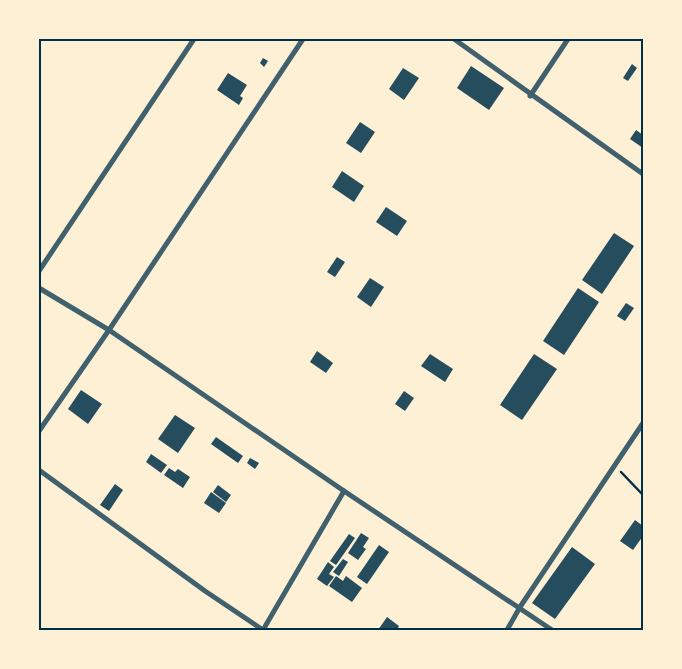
<svg xmlns="http://www.w3.org/2000/svg" width="682" height="669" font-family="Cabin,sans-serif">
	<style>
		.building { fill: #264d5e }
		.lines { fill: none; stroke-linecap: round; stroke-linejoin: round }
		.path { stroke: #003049; stroke-width: 2.5 }
		.minor { stroke: #3f606c; stroke-width: 5 }
		.neatline { fill: none; stroke: #003049; stroke-width: 2 }
	</style>
	<rect width="100%" height="100%" fill="#fdf0d5"/>
	<g class="building">
		<polygon points="263,58 268,61 264,67 260,63"/>
		<polygon points="632,64 637,68 628,81 623,78"/>
		<polygon points="471,66 504,88 489,110 457,88"/>
		<polygon points="403,68 419,78 404,100 389,89"/>
		<polygon points="228,73 247,85 240,96 243,98 239,105 217,90"/>
		<polygon points="360,122 375,132 361,153 346,143"/>
		<polygon points="636,130 643,135 643,148 630,139"/>
		<polygon points="342,171 364,186 354,202 332,187"/>
		<polygon points="386,207 407,221 397,236 376,222"/>
		<polygon points="614,233 634,246 602,294 582,280"/>
		<polygon points="337,257 345,262 335,277 327,272"/>
		<polygon points="370,278 384,287 371,307 357,297"/>
		<polygon points="578,288 599,302 564,355 543,341"/>
		<polygon points="626,303 634,308 625,321 617,316"/>
		<polygon points="317,351 333,363 326,373 310,362"/>
		<polygon points="430,354 453,369 445,382 421,366"/>
		<polygon points="534,354 557,369 522,420 500,405"/>
		<polygon points="81,390 102,404 88,424 68,409"/>
		<polygon points="404,391 414,398 405,411 395,404"/>
		<polygon points="175,415 195,428 178,453 158,439"/>
		<polygon points="216,437 243,456 238,463 211,444"/>
		<polygon points="151,454 167,465 161,473 146,462"/>
		<polygon points="250,458 259,463 255,469 247,463"/>
		<polygon points="169,468 175,472 178,469 190,477 183,488 164,475"/>
		<polygon points="115,484 123,490 109,511 100,505"/>
		<polygon points="218,485 231,495 226,502 213,492"/>
		<polygon points="211,492 226,503 219,513 204,503"/>
		<polygon points="635,520 643,526 643,536 633,550 620,541"/>
		<polygon points="361,533 369,538 363,547 366,549 358,560 348,553"/>
		<polygon points="349,534 355,538 336,565 330,561"/>
		<polygon points="379,545 389,552 367,584 357,577"/>
		<polygon points="572,547 595,564 555,619 532,603"/>
		<polygon points="343,559 348,562 339,576 333,572"/>
		<polygon points="328,562 334,567 329,574 334,577 327,586 317,579"/>
		<polygon points="336,576 343,581 346,576 362,588 352,602 329,586"/>
		<polygon points="387,617 399,626 397,630 378,630"/>
	</g>
	<g class="lines">
		<polyline class="path" points="621,472 643,495"/>
		<g class="minor">
			<polyline points="454,39 643,174"/>
			<polyline points="530,96 568,39"/>
			<polyline points="39,271 194,39"/>
			<polyline points="39,288 109,330 344,491 552,630"/>
			<polyline points="39,431 109,330 303,39"/>
			<polyline points="39,470 205,591 263,630"/>
			<polyline points="263,630 344,491"/>
			<polyline points="507,630 520,607 643,423"/>
		</g>
	</g>
	<rect width="682" height="669" fill="none" stroke="#fdf0d5" stroke-width="80"/>
	<rect x="40" y="40" width="602" height="589" class="neatline"/>
</svg>
